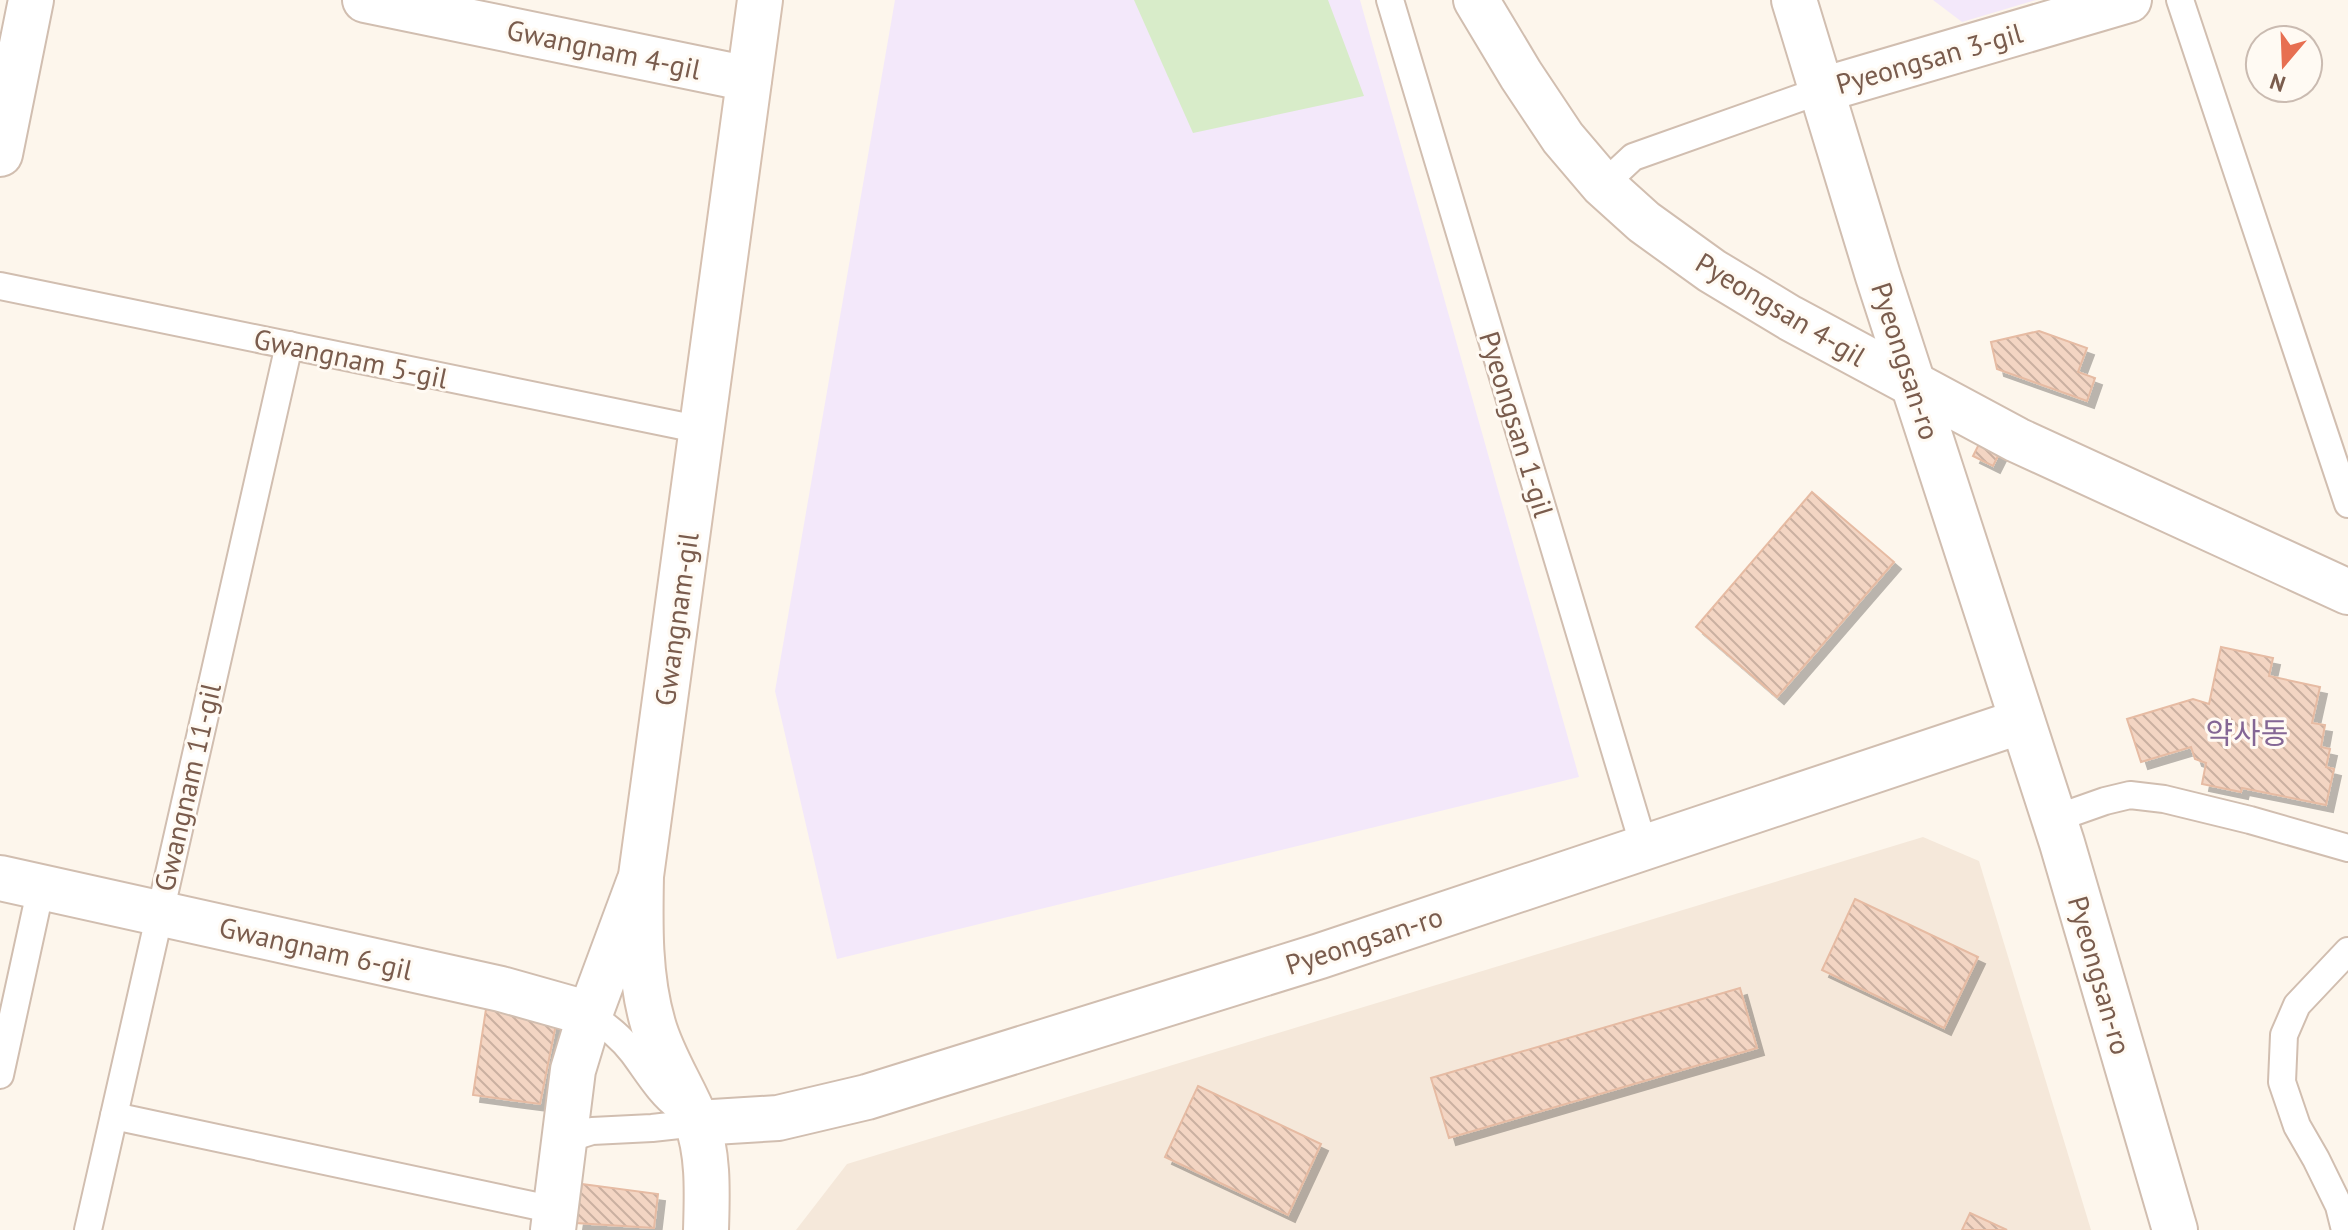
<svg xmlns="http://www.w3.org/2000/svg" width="2348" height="1230" font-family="'PT Sans','Noto Sans KR',sans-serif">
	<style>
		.residential { fill: #f5e8da }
		.education { fill: #f3e8fa }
		.pitch { fill: #d8ecc9 }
		.building { fill: url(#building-back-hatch); stroke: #e6bba3; stroke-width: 2; filter: url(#shadow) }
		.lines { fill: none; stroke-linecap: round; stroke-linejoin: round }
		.service-casing { stroke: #d1beb0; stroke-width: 30 }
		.minor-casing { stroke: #d1beb0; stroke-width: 48 }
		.tertiary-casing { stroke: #d1beb0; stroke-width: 48 }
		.secondary-casing { stroke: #d6c0b0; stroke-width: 48 }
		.service { stroke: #fff; stroke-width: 26 }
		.minor { stroke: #fff; stroke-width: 44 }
		.tertiary { stroke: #fff; stroke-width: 44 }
		.secondary { stroke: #fff; stroke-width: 44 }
		.labels { text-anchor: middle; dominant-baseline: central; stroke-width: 6; stroke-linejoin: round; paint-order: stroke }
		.street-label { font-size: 28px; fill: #7a5c4d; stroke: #fffaf3 }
		.neighbourhood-label { font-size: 30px; fill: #846695; stroke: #fffaf3 }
	</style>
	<defs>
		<pattern id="building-back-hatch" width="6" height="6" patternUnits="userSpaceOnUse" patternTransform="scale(2)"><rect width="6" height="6" fill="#f3d5c3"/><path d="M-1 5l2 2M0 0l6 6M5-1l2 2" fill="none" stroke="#cab0a1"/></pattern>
		<filter id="shadow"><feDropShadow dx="7" dy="7" stdDeviation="0" flood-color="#0004"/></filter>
	</defs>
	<rect width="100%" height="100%" fill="#fdf6ec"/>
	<polygon class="residential" points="1923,837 1979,861 2091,1230 796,1230 847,1164"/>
	<g class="education">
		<polygon points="895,0 1360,0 1579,777 837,959 775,691"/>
		<polygon points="1933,0 2036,0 1962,22"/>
	</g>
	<polygon class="pitch" points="1134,0 1328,0 1364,96 1193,133"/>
	<g class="building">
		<polygon points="2039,331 2087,348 2078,372 2095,378 2087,401 1997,369 1991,342"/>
		<polygon points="1980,442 2000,452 1993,466 1973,456"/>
		<polygon points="1812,492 1894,562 1777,697 1696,627"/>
		<polygon points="2221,647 2273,658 2269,676 2320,687 2312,723 2325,725 2321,747 2330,749 2326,767 2334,769 2326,805 2242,788 2241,792 2202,784 2206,763 2195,759 2191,747 2141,762 2127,719 2193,699 2209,704"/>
		<polygon points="1855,899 1978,957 1944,1028 1822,970"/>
		<polygon points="1740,988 1757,1048 1449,1138 1431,1078"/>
		<polygon points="486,1009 557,1019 540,1104 473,1095"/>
		<polygon points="1198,1086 1321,1144 1288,1215 1165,1157"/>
		<polygon points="582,1184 658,1194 654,1228 576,1223"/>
		<polygon points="1970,1213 2007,1230 1962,1230"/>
	</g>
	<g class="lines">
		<g class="service-casing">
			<g id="service">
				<polyline points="1390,0 1644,847"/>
				<polyline points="2180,0 2348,504"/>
				<polyline points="1603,185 1633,157 1822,90"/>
				<polyline points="0,286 702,430"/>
				<polyline points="2054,819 2105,801 2130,795 2164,799 2250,820 2348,848"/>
				<path d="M590,1014C606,1026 621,1037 633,1053C648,1073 659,1093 679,1108"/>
				<polyline points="0,1075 41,887"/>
				<polyline points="114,1116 555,1210"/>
				<polyline points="563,1140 592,1131 652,1128 697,1123"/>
				<polyline points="88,1230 289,345"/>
				<polyline points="2345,1230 2339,1206 2316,1159 2297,1126 2282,1082 2284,1035 2297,1005 2348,951"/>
			</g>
		</g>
		<g class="minor-casing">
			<g id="minor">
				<polyline points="365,0 749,79"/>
				<polyline points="1476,0 1521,75 1563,138 1603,185 1644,222 1712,271 1790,318 2017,440 2348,592"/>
				<polyline points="1822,90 2129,0"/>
				<polyline points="0,154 31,0"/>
				<polyline points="0,878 501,989 590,1014"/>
				<polyline points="697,1123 778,1118 867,1097 1320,956 2022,721"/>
				<polyline points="553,1230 573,1070 590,1014 639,882"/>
			</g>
		</g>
		<g class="tertiary-casing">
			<polyline id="tertiary" points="1794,0 1878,276 2062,843 2175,1230"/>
		</g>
		<g class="secondary-casing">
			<path id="secondary" d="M706,1230C707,1194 709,1154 696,1120C683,1088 662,1057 653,1024C639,976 640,925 641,876L760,0"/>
		</g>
		<use href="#service" class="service"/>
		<use href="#minor" class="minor"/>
		<use href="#tertiary" class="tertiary"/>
		<use href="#secondary" class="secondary"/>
	</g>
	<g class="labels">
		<g class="street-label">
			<text transform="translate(604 49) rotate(12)">Gwangnam 4-gil</text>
			<text transform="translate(1929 58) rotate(-16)">Pyeongsan 3-gil</text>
			<text transform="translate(1781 309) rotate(31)">Pyeongsan 4-gil</text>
			<text transform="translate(351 358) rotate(12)">Gwangnam 5-gil</text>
			<text transform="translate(1906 361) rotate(72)">Pyeongsan-ro</text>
			<text transform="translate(1517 424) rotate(73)">Pyeongsan 1-gil</text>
			<text transform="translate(676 619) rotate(-82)">Gwangnam-gil</text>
			<text transform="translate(187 787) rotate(-77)">Gwangnam 11-gil</text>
			<text transform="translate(1364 940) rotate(-18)">Pyeongsan-ro</text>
			<text transform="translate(316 948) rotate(13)">Gwangnam 6-gil</text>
			<text transform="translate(2100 975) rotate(74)">Pyeongsan-ro</text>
		</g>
		<g class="neighbourhood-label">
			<text x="2247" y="732">약사동</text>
		</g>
	</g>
	<g transform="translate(2284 64) rotate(199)"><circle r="38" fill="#fffaf3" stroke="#cabbb1" stroke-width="2"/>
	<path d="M0-6L14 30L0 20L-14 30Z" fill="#e76f51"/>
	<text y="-12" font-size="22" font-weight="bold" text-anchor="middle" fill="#7a5c4d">N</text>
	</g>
</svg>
